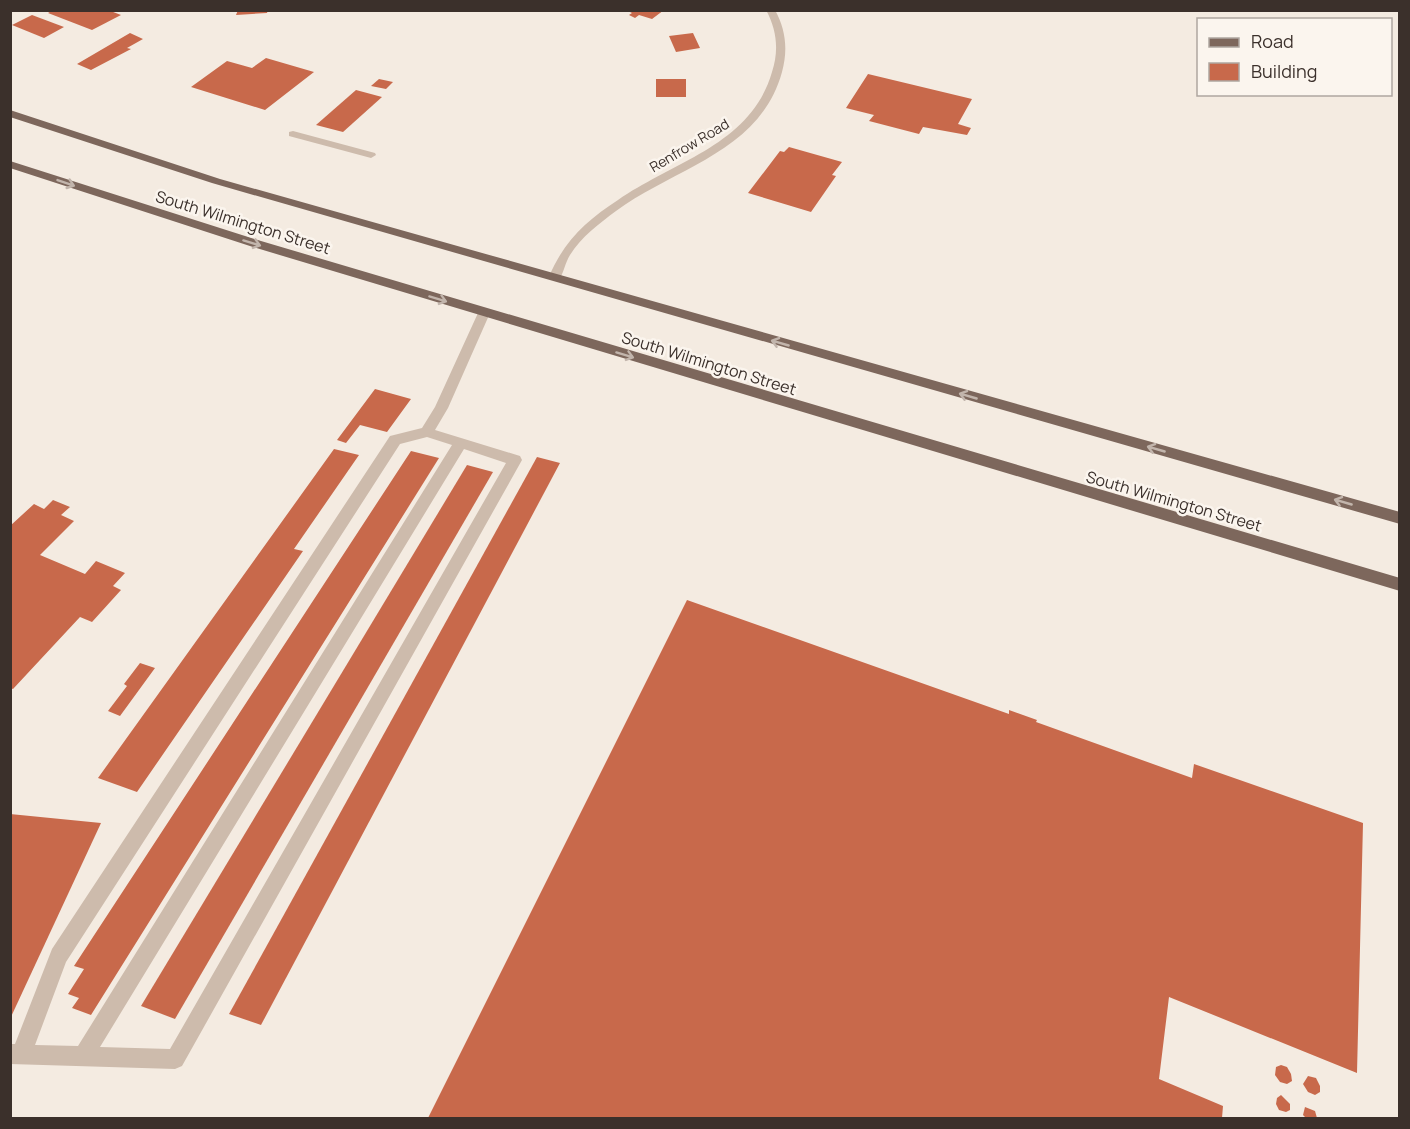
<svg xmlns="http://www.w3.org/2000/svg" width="1410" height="1129" font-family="Manrope,sans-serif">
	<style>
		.building { fill: #c8694b }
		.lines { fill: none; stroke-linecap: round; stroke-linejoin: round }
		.minor { fill: #cdbbac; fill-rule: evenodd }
		.major { fill: #7d675c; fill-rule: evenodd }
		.oneway { stroke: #c2b5ac }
		.labels { text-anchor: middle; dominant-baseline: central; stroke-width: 5; stroke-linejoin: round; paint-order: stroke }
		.far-street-label { font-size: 14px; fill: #3b302b; stroke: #fbf5ee }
		.street-label { font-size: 16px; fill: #3b302b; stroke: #fbf5ee }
	</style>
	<rect width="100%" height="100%" fill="#f4ebe1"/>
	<g class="building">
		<polygon points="53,10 108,10 121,15 92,30 48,13"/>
		<polygon points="238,10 268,10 267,13 236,15"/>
		<polygon points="626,10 664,10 652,19 639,15 635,18 629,15 632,13"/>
		<polygon points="32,15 64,27 44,38 12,25"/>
		<polygon points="130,33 143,39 127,48 131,49 91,70 77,64"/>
		<polygon points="693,33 700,48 676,52 669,36"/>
		<polygon points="266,58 314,72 265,110 191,87 227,61 252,68"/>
		<polygon points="868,74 972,99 958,124 971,128 967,135 923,127 919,134 869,121 874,115 846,108"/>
		<polygon points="379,79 393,82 386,89 371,86"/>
		<rect x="656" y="79" width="30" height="18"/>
		<polygon points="356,90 382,97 343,132 316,125"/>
		<polygon points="789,147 842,162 832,175 836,176 811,212 748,193 780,151 784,152"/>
		<polygon points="375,389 411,399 387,432 360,425 346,443 337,440"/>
		<polygon points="334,449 359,455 294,549 303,551 137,792 98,778"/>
		<polygon points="411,451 439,458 91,1015 72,1008 79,998 68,994 84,969 74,966"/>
		<polygon points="537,457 560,463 261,1025 229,1014"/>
		<polygon points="467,465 493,472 175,1019 141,1006"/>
		<polygon points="53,500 70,507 61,515 74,521 40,555 85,574 96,561 125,573 113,586 121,590 92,622 80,617 13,689 10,688 10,526 34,504 44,509"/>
		<polygon points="687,600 1009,714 1009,710 1037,720 1036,722 1192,778 1194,764 1363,823 1357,1073 1169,997 1159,1079 1223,1106 1222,1118 428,1118"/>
		<polygon points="140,663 155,668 120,716 108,711 127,686 124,684"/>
		<polygon points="10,814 101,823 10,1019"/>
		<polygon points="1281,1065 1287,1067 1291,1074 1292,1081 1287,1084 1280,1082 1275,1075 1276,1067"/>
		<polygon points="1308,1076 1316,1078 1320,1086 1320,1092 1315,1095 1308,1092 1303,1084"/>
		<polygon points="1281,1095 1290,1104 1290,1110 1286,1112 1279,1110 1276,1104 1277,1098"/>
		<polygon points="1305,1107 1315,1111 1317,1118 1306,1118 1303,1115"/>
	</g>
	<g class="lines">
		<g class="minor">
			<path d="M766,10H775C786,30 788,50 782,72C760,152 676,167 616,211C600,223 581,237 570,255C565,263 564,272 559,280H551L549,277C563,242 587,220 618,200C674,161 751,145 772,72C779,51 777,30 766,10Z"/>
			<polygon points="293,131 375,153 376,155 371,158 289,136 289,132"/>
			<path d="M484,309L490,313L448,408L435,430L520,456L522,460L182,1066L175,1069L10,1064V1044H15L52,949L390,436L422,428L435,407L478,313ZM427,437L452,445L78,1046L35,1045L66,962L400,444ZM464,449L506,463L170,1049L100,1047Z"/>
		</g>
		<g class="major">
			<polygon points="10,110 220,179 1400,512 1400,524 212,183 10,117"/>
			<polygon points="10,161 261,241 1400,578 1400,591 253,247 10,168"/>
		</g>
	</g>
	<defs><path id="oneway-shaft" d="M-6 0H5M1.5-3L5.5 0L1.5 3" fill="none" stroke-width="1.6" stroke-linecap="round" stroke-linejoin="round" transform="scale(1.5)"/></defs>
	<g class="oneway">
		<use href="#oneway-shaft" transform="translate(66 183) rotate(19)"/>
		<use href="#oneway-shaft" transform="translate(252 243) rotate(17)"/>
		<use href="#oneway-shaft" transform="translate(438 299) rotate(17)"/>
		<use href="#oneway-shaft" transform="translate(780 343) rotate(-164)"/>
		<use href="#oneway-shaft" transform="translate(625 355) rotate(17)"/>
		<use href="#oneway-shaft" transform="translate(968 396) rotate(-164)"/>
		<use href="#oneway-shaft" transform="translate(1156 449) rotate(-164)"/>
		<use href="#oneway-shaft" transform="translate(1343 502) rotate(-164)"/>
	</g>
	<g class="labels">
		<g class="far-street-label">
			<text transform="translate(689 145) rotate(-31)">Renfrow Road</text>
		</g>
		<g class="street-label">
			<text transform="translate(243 222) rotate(17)">South Wilmington Street</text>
			<text transform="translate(709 363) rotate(17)">South Wilmington Street</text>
			<text transform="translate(1174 501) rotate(16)">South Wilmington Street</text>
		</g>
	</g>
	<rect width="1410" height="1129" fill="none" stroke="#3b302b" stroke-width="24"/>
	<rect x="1197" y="18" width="195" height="78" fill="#fbf5ee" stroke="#aea6a0" stroke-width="1.5"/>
	<rect x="1209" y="38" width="30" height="9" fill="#7d675c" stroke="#aea6a0" stroke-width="1.5"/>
	<text x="1251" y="48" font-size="18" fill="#3b302b">Road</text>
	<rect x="1209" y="63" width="30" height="18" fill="#c8694b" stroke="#aea6a0" stroke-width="1.5"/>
	<text x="1251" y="78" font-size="18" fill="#3b302b">Building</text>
</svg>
